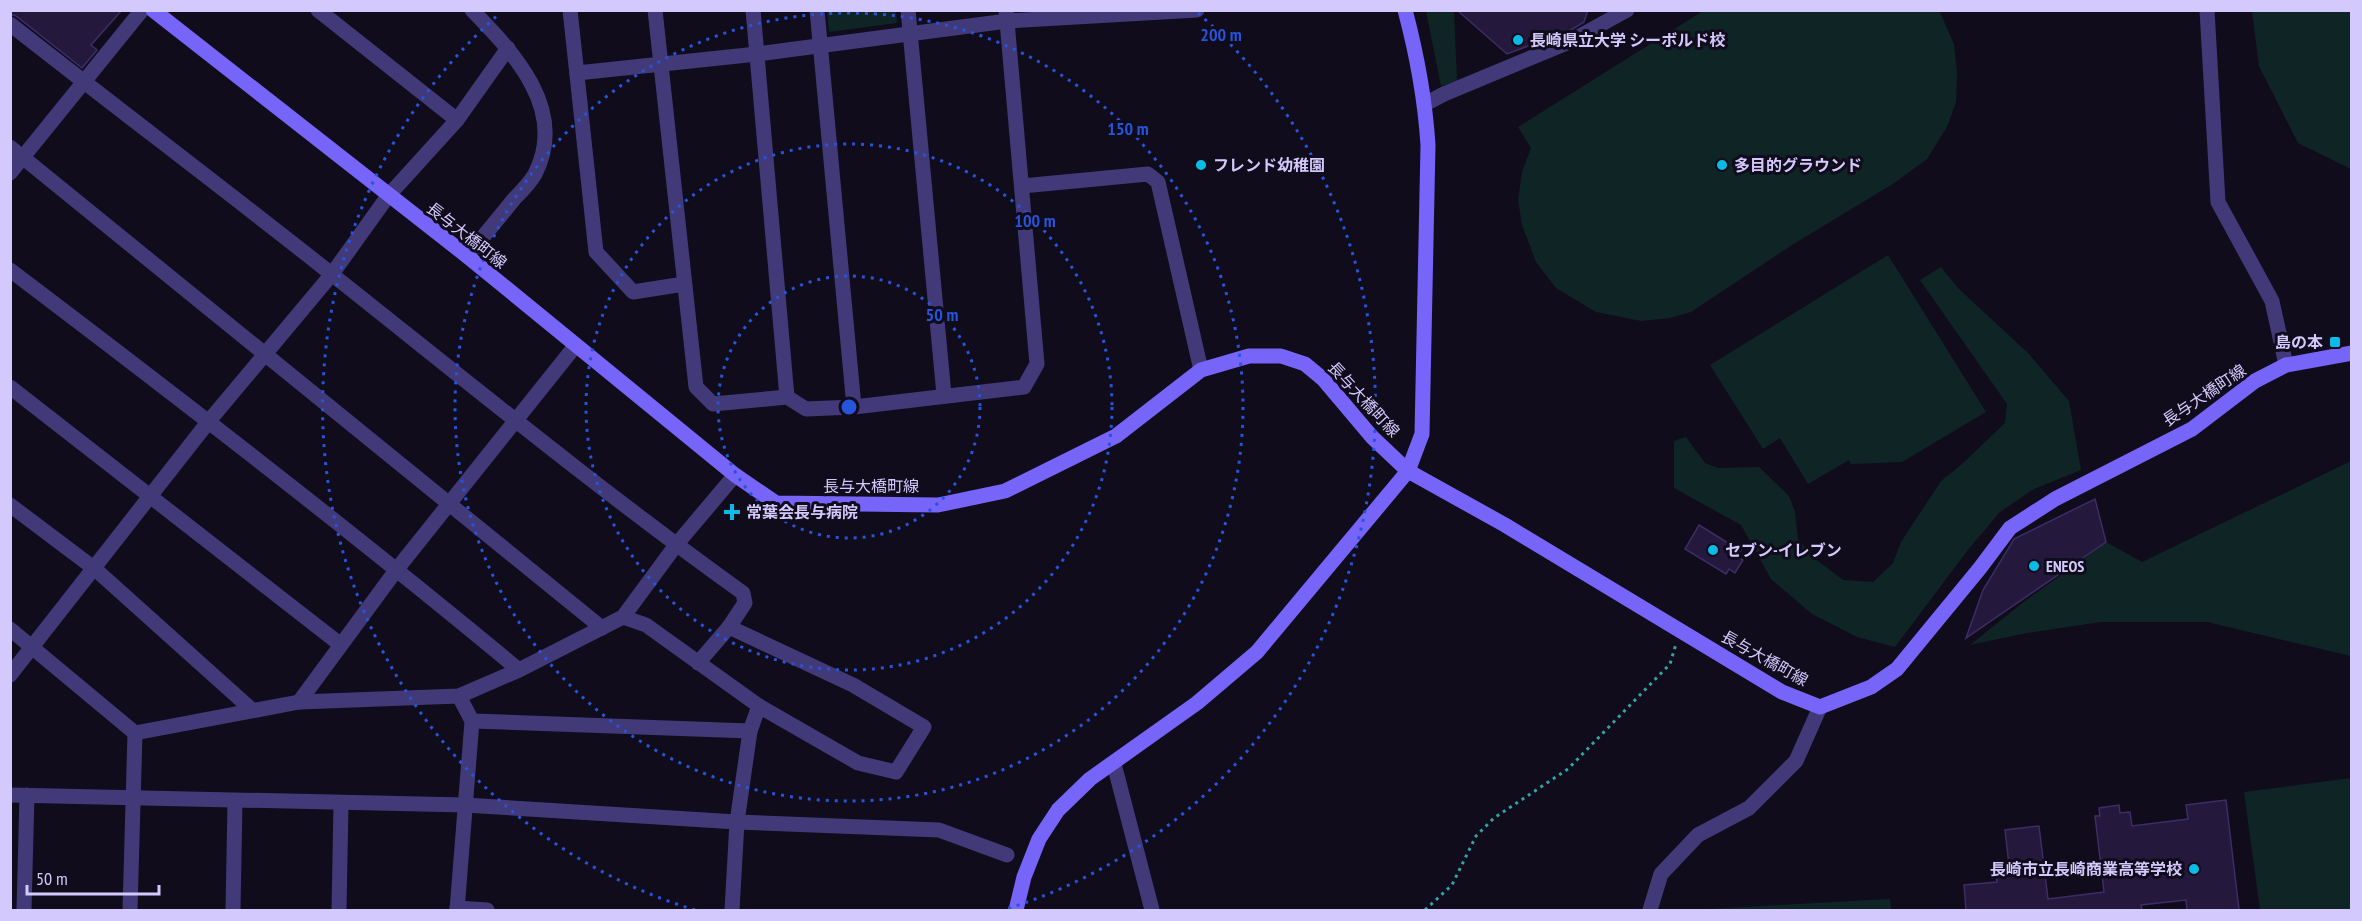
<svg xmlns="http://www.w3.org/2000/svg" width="2362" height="921" font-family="'PT Sans Narrow','Noto Sans JP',sans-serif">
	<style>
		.green { fill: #0f2425 }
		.building { fill: #24193c; stroke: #3e2c67; stroke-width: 1.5 }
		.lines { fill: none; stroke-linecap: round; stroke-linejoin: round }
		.path { stroke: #32a3a8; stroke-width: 3; stroke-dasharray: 3 4.5; stroke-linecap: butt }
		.street { stroke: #423979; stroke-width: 15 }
		.secondary { stroke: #7764f8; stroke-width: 15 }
		.ring { fill: none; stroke: #2654da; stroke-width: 3; stroke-dasharray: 3 6 }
		.poi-dot { fill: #0abbe8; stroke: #100c1c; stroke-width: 2 }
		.labels { text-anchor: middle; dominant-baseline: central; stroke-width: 6; stroke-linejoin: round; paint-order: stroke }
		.poi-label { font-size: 16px; font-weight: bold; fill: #d4c9fd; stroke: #100c1c; text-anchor: start }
		.street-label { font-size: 16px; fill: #d4c9fd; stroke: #100c1c }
		.centre { fill: #2654da; stroke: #100c1c; stroke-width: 3 }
		.ring-label { font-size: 18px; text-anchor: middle; font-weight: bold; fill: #2654da; stroke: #100c1c; stroke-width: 6; stroke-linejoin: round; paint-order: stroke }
	</style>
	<rect width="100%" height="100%" fill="#100c1c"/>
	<g class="green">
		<polygon points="1939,10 1954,44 1957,72 1956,102 1947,127 1927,159 1896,182 1792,245 1691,312 1670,318 1641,321 1596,312 1556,288 1536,262 1522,225 1518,200 1522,172 1531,148 1518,127 1703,11"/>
		<polygon points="827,11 896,11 897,23 829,32"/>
		<polygon points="1426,11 1454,11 1457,81 1441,86"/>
		<polygon points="2252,11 2351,11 2351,169 2298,143 2259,66"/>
		<polygon points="1888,255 1986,412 1902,462 1851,464 1849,460 1808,484 1780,438 1763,449 1710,365"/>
		<polygon points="1941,267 1958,288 2029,354 2069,401 2081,470 2034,489 2000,512 1967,551 1895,647 1857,637 1812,614 1771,579 1741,525 1674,488 1674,441 1686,437 1705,463 1718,468 1759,467 1789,496 1795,512 1798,539 1814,558 1843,580 1873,582 1893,563 1901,542 1941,481 1962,464 2005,423 2007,404 1920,280"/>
		<polygon points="2351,461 2351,656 2207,622 2101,622 2027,633 1970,645 2025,601 2106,542 2142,562"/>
		<polygon points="2351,778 2351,910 2260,910 2244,792"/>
		<polygon points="1890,899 1891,910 1688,910"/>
	</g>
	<g class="building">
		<polygon points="10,10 122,10 91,45 97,50 82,68 16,16 10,14"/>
		<polygon points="1457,10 1588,10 1584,22 1571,30 1507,54"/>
		<polygon points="2095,499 2106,542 1966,638 1983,590 2014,539"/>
		<polygon points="1699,525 1741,551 1738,557 1743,560 1735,573 1729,569 1726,574 1685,549"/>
		<polygon points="2226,800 2239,910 2187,910 2186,900 2141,905 2142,910 1966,910 1964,885 1997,882 1995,867 2009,865 2005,830 2039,826 2048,899 2104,892 2095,816 2100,816 2099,808 2119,805 2120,813 2130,812 2132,826 2188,819 2186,805"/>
	</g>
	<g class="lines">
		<polyline class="path" points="1425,910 1452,885 1476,836 1494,818 1568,769 1670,664 1676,644"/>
		<g class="street">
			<polyline points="318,10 457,120"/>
			<polyline points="570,10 596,252 633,292 684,284"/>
			<polyline points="655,10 696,387 713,404 787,397 806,409 854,407 1024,387 1037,364 1006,10"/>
			<polyline points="753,10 787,397"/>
			<polyline points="817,10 854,407"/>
			<polyline points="908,10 944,395"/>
			<polyline points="2207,10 2218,202 2272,301 2286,365"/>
			<path d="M10,24C118,109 227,191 334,276C469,383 602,492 743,593L745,603L729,627"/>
			<polyline points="577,73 757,54 1007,21 1197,10"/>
			<polyline points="1425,104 1444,94 1569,42 1627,10"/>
			<polyline points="10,147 602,628"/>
			<polyline points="10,173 142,10"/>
			<polyline points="1022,186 1148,174 1158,182 1201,370"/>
			<path d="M467,256C483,237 499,218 514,199C521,192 530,183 535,174C568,110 514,53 472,10"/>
			<path d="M10,270C182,400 353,532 519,670"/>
			<polyline points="10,387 341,645"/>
			<polyline points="10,505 95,569 251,709"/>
			<polyline points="623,617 646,625 759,706 858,763 896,772 924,727 853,685 729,627 698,663"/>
			<polyline points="10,629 135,733"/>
			<polyline points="10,675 209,421 332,274 388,196 457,120 508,48"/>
			<polyline points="299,702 397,569 576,345"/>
			<polyline points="472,721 750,731 759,706"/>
			<polyline points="1114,764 1152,910"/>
			<polyline points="10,795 465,805 737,822 939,830 1007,855"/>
			<polyline points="457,908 487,910"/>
			<polyline points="24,910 27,795"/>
			<polyline points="130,910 135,733 299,702 459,696 519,670 623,617 676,545 735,475"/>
			<polyline points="233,910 235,801"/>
			<polyline points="339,910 341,804"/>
			<polyline points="457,910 472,721 459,696"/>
			<polyline points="732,910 737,822 750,731"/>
			<polyline points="1650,910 1661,874 1698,835 1749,808 1796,761 1820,707"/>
		</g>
		<g class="secondary">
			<polyline points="153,10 467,256 735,475 776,503 938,505 1005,491 1116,436 1201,370 1249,356 1281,356 1305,364 1323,379 1372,437 1408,471 1505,525 1782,692 1820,707 1871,687 1897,669 1980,568 2010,528 2055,499 2192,429 2255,381 2286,365 2352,353"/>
			<path d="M1016,910L1024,877L1039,839L1058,810L1090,779L1197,703L1257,652L1408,471L1422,434L1428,145C1425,99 1417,55 1405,10"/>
		</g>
	</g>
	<g class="ring">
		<circle cx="849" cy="407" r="131"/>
		<circle cx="849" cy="407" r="263"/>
		<circle cx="849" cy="407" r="394"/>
		<path d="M695 910A526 526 0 0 1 500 13M1198 13A526 526 0 0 1 1003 910"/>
	</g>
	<g class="poi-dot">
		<circle cx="1518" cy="40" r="6"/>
		<circle cx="1201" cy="165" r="6"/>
		<circle cx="1722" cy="165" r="6"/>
		<rect x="2329" y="336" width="12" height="12" rx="3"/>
		<path d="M729 503h6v6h6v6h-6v6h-6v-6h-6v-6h6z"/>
		<circle cx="1713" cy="550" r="6"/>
		<circle cx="2034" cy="566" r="6"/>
		<circle cx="2194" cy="869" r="6"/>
	</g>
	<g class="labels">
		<g class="poi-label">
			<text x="1530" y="40">長崎県立大学 シーボルド校</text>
			<text x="1213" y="165">フレンド幼稚園</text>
			<text x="1734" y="165">多目的グラウンド</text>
			<text x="2323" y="342" text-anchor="end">島の本</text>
			<text x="746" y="512">常葉会長与病院</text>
			<text x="1725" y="550">セブン-イレブン</text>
			<text x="2046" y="566">ENEOS</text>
			<text x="2182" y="869" text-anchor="end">長崎市立長崎商業高等学校</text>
		</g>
		<g class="street-label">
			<text transform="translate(467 235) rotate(38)">長与大橋町線</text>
			<text transform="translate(2204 395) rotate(-34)">長与大橋町線</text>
			<text transform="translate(1364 399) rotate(47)">長与大橋町線</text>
			<text x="871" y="486">長与大橋町線</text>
			<text transform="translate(1765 658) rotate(29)">長与大橋町線</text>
		</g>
	</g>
	<circle cx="849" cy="407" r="9" class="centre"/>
	<g class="ring-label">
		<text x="1221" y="41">200 m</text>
		<text x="1128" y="135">150 m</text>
		<text x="1035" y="227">100 m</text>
		<text x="942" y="321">50 m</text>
	</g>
	<rect width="2362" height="921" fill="none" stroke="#d4c9fd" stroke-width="24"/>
	<path d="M27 885v9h132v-9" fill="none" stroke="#d4c9fd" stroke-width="3"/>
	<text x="36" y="885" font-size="18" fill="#d4c9fd" stroke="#100c1c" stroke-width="4.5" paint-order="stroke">50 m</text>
</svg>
